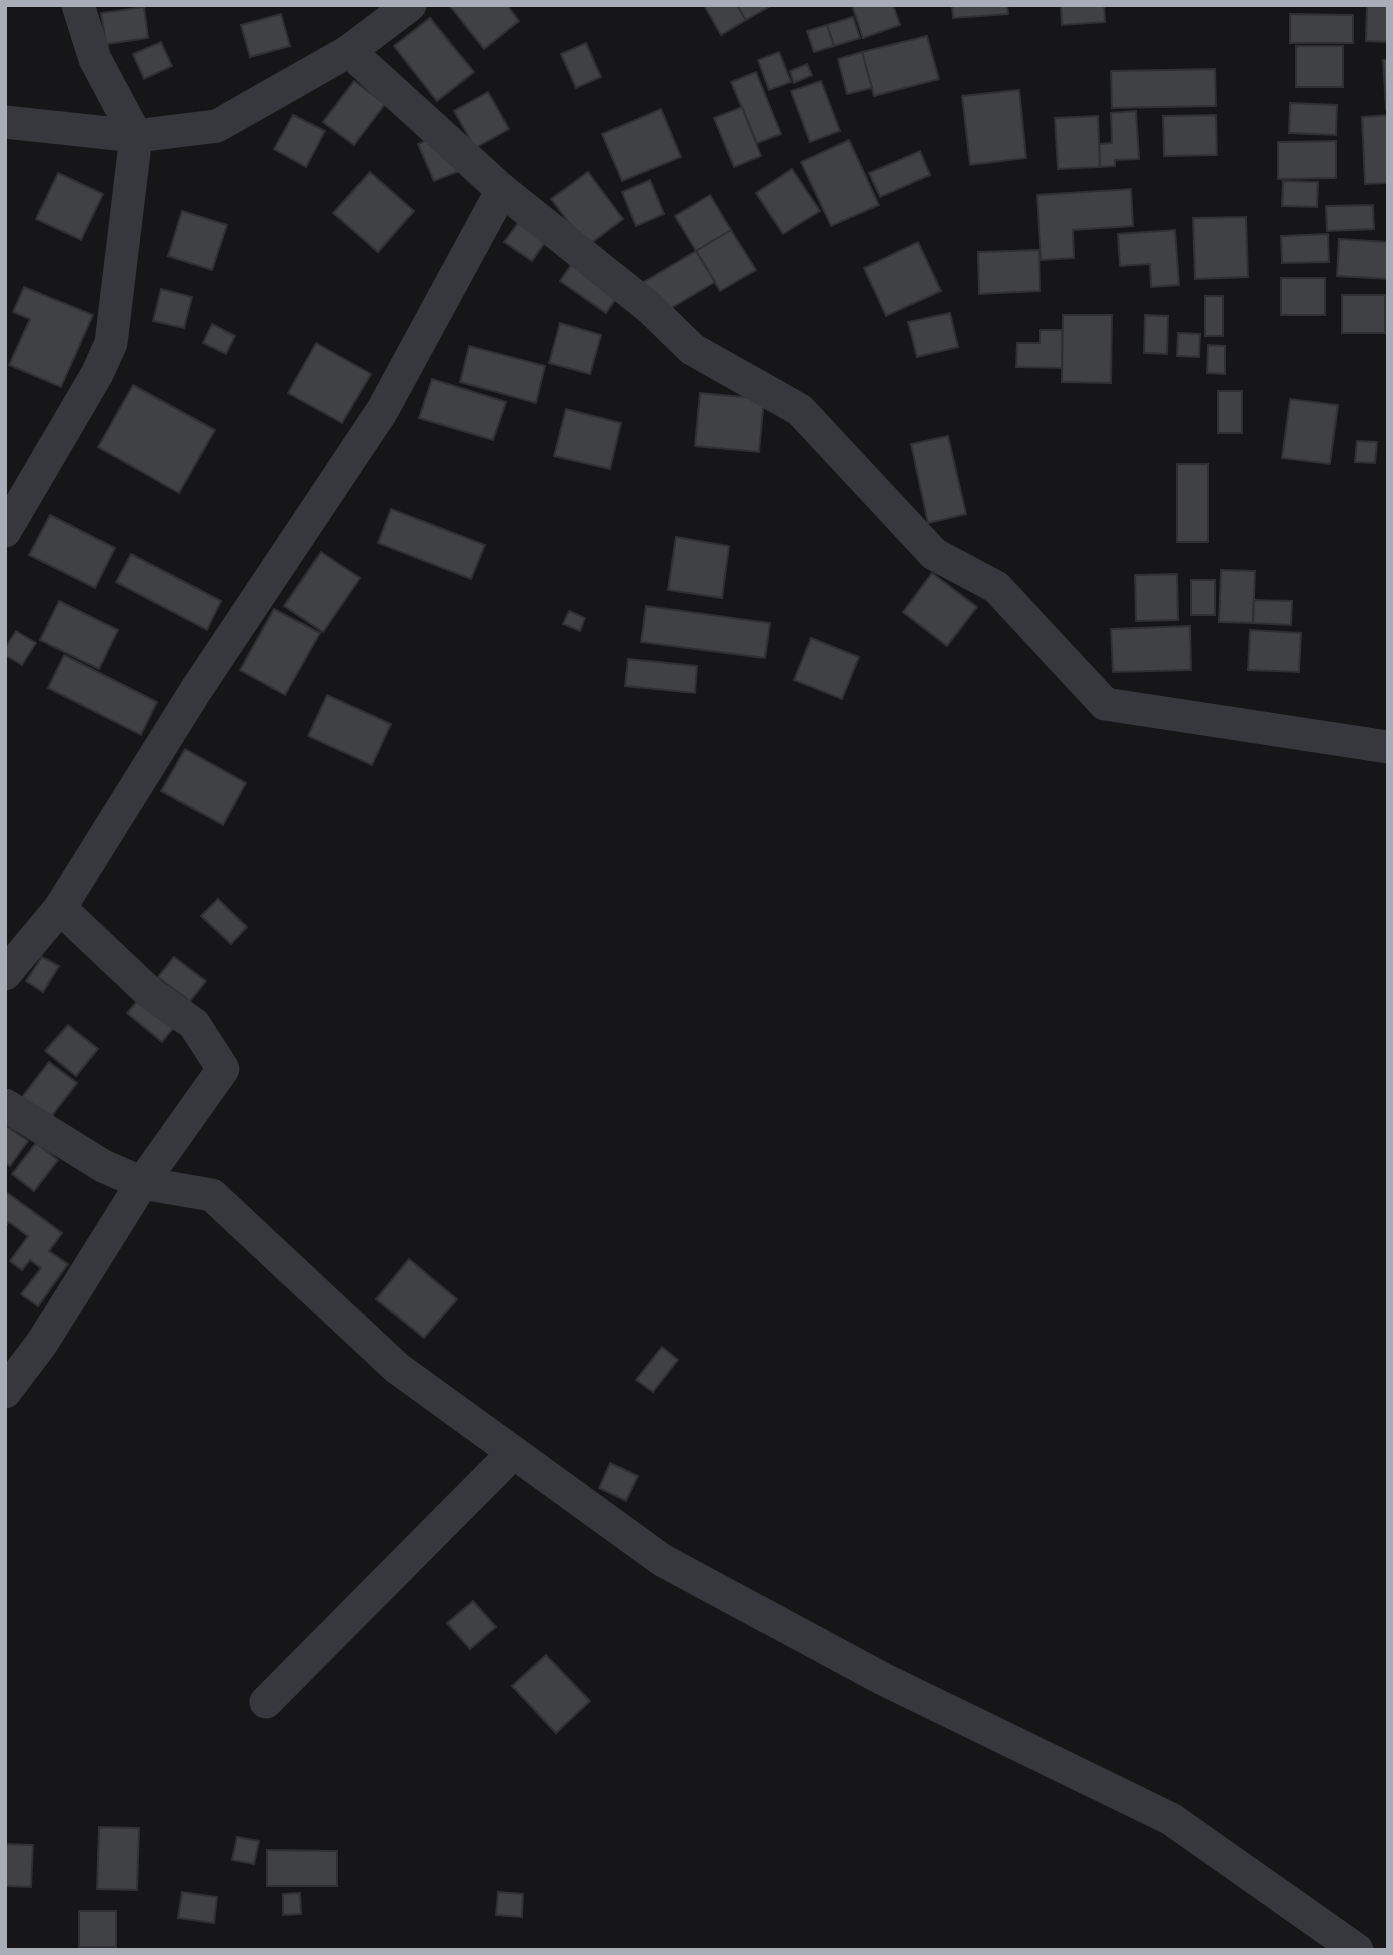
<svg xmlns="http://www.w3.org/2000/svg" width="1393" height="1955" font-family="Rubik,sans-serif">
	<style>
		.building { fill: #404145; stroke: #303034; stroke-width: 2 }
		.lines { fill: none; stroke-linecap: round; stroke-linejoin: round }
		.street { stroke: #37383d; stroke-width: 33 }
	</style>
	<rect width="100%" height="100%" fill="#161618"/>
	<g class="building">
		<polygon points="507,5 519,21 484,49 450,6"/>
		<polygon points="704,5 737,5 746,20 721,35"/>
		<polygon points="737,5 772,5 746,20"/>
		<polygon points="852,5 893,5 900,25 863,38"/>
		<polygon points="952,5 1007,5 1008,14 953,18"/>
		<polygon points="1061,5 1104,5 1105,22 1062,25"/>
		<polygon points="1367,5 1388,5 1388,42 1366,41"/>
		<polygon points="144,7 148,38 106,44 101,13"/>
		<polygon points="281,14 290,46 250,57 241,25"/>
		<polygon points="1290,14 1353,15 1353,43 1290,43"/>
		<polygon points="853,17 860,38 834,46 827,25"/>
		<polygon points="430,18 474,72 437,101 394,46"/>
		<polygon points="827,25 834,46 814,52 807,31"/>
		<polygon points="927,36 939,79 874,96 862,52"/>
		<polygon points="161,42 172,66 144,79 133,54"/>
		<polygon points="586,43 601,77 576,88 561,54"/>
		<rect x="1296" y="46" width="47" height="41"/>
		<polygon points="779,52 791,82 769,90 758,60"/>
		<polygon points="862,52 872,88 847,94 838,59"/>
		<polygon points="1383,60 1388,60 1388,109 1386,109"/>
		<polygon points="807,64 812,75 794,83 790,71"/>
		<polygon points="1215,69 1216,106 1112,108 1111,71"/>
		<polygon points="756,72 781,134 757,143 731,82"/>
		<polygon points="354,81 385,104 354,145 323,122"/>
		<polygon points="821,81 840,131 810,142 791,91"/>
		<polygon points="1019,90 1026,158 970,165 962,96"/>
		<polygon points="488,92 509,129 475,148 454,111"/>
		<polygon points="1290,103 1337,105 1336,135 1289,133"/>
		<polygon points="742,107 761,156 734,167 714,118"/>
		<polygon points="661,109 681,157 622,181 602,134"/>
		<polygon points="1136,111 1139,159 1115,160 1115,166 1100,167 1099,144 1112,143 1111,113"/>
		<polygon points="293,115 325,131 306,167 274,149"/>
		<polygon points="1216,115 1217,155 1164,156 1163,116"/>
		<polygon points="1388,115 1388,183 1365,184 1362,117"/>
		<polygon points="1098,116 1100,167 1058,169 1055,118"/>
		<polygon points="440,135 457,172 434,181 418,144"/>
		<polygon points="849,140 879,205 831,226 801,162"/>
		<polygon points="1336,141 1336,178 1278,179 1278,142"/>
		<polygon points="920,151 930,175 880,197 869,173"/>
		<polygon points="792,169 820,211 783,234 756,193"/>
		<polygon points="370,172 414,211 378,252 333,213"/>
		<polygon points="588,172 623,219 587,246 551,199"/>
		<polygon points="58,173 103,194 81,240 36,219"/>
		<polygon points="650,180 664,214 636,226 622,192"/>
		<polygon points="1283,181 1318,182 1317,207 1282,206"/>
		<polygon points="1131,189 1133,226 1073,230 1074,258 1041,260 1037,195"/>
		<polygon points="710,195 731,230 696,251 675,216"/>
		<polygon points="1373,205 1374,229 1327,231 1326,206"/>
		<polygon points="182,211 227,225 212,270 168,256"/>
		<polygon points="1246,217 1248,277 1195,279 1193,218"/>
		<polygon points="518,223 546,241 532,261 504,242"/>
		<polygon points="731,230 756,270 720,291 696,251"/>
		<polygon points="1175,230 1179,285 1151,287 1150,264 1120,266 1118,234"/>
		<polygon points="1328,234 1329,262 1282,263 1281,236"/>
		<polygon points="1339,239 1388,242 1388,279 1337,276"/>
		<polygon points="918,242 941,291 886,316 864,268"/>
		<polygon points="1039,250 1040,291 979,294 978,252"/>
		<polygon points="696,251 715,282 661,314 642,283"/>
		<polygon points="576,258 622,289 606,313 560,281"/>
		<rect x="1281" y="278" width="44" height="37"/>
		<polygon points="24,287 93,315 61,387 9,365 30,319 13,312"/>
		<polygon points="161,289 192,297 184,328 153,321"/>
		<rect x="1342" y="295" width="43" height="38"/>
		<rect x="1205" y="296" width="18" height="40"/>
		<polygon points="950,313 958,347 917,357 908,322"/>
		<polygon points="1063,315 1112,315 1111,383 1062,382"/>
		<polygon points="1145,315 1168,316 1167,354 1144,353"/>
		<polygon points="560,323 601,335 590,374 549,363"/>
		<polygon points="212,324 235,336 226,354 203,343"/>
		<polygon points="1040,330 1062,330 1062,368 1016,367 1017,343 1040,343"/>
		<polygon points="1178,333 1200,334 1199,357 1177,356"/>
		<polygon points="316,343 371,374 342,423 288,393"/>
		<polygon points="1208,345 1225,346 1225,374 1207,373"/>
		<polygon points="469,346 545,366 536,403 460,382"/>
		<polygon points="432,379 506,402 493,440 419,418"/>
		<polygon points="133,385 215,430 179,493 98,447"/>
		<rect x="1218" y="391" width="24" height="42"/>
		<polygon points="700,393 764,399 759,452 695,446"/>
		<polygon points="1290,399 1338,405 1330,464 1282,458"/>
		<polygon points="566,409 621,423 610,469 554,456"/>
		<polygon points="948,436 966,514 928,523 911,444"/>
		<polygon points="1357,441 1377,442 1375,463 1355,462"/>
		<rect x="1177" y="464" width="31" height="78"/>
		<polygon points="391,509 485,545 471,579 378,543"/>
		<polygon points="50,515 115,548 95,588 29,555"/>
		<polygon points="676,537 729,546 722,598 668,590"/>
		<polygon points="321,552 360,578 323,632 284,606"/>
		<polygon points="131,554 221,601 207,630 116,582"/>
		<polygon points="1221,570 1255,571 1253,623 1219,622"/>
		<polygon points="932,573 977,607 947,646 903,612"/>
		<polygon points="1177,574 1178,620 1136,621 1135,575"/>
		<rect x="1191" y="580" width="24" height="35"/>
		<polygon points="1254,600 1292,601 1291,625 1253,623"/>
		<polygon points="59,601 118,630 99,669 40,640"/>
		<polygon points="646,606 770,623 765,658 641,642"/>
		<polygon points="274,609 320,633 285,695 240,670"/>
		<polygon points="569,611 585,618 580,631 563,624"/>
		<polygon points="1190,626 1191,670 1113,672 1111,629"/>
		<polygon points="1250,630 1301,633 1299,672 1248,670"/>
		<polygon points="16,631 36,643 22,665 5,655 5,648"/>
		<polygon points="811,638 859,657 842,699 794,680"/>
		<polygon points="64,655 157,702 141,735 48,688"/>
		<polygon points="628,659 697,666 695,693 625,686"/>
		<polygon points="327,695 391,724 372,765 308,736"/>
		<polygon points="185,749 246,783 223,825 161,791"/>
		<polygon points="218,899 247,927 231,944 201,916"/>
		<polygon points="42,957 59,966 43,992 26,981"/>
		<polygon points="174,957 206,981 190,1001 158,977"/>
		<polygon points="140,998 175,1026 162,1042 127,1013"/>
		<polygon points="68,1025 98,1049 76,1076 45,1051"/>
		<polygon points="49,1062 77,1083 50,1118 22,1097"/>
		<polygon points="5,1125 28,1141 10,1166 5,1163"/>
		<polygon points="36,1143 58,1160 34,1191 12,1174"/>
		<polygon points="5,1191 62,1233 49,1251 68,1264 38,1306 21,1294 41,1268 30,1260 22,1270 10,1261 28,1236 9,1222 5,1226"/>
		<polygon points="409,1259 457,1299 424,1338 376,1299"/>
		<polygon points="662,1347 678,1360 653,1392 636,1380"/>
		<polygon points="610,1463 638,1476 626,1501 599,1488"/>
		<polygon points="473,1601 496,1627 470,1649 447,1623"/>
		<polygon points="546,1655 590,1701 556,1733 512,1686"/>
		<polygon points="99,1827 139,1828 137,1890 97,1889"/>
		<polygon points="237,1837 259,1841 254,1864 232,1860"/>
		<polygon points="5,1844 33,1845 31,1887 5,1886"/>
		<polygon points="267,1850 337,1851 337,1886 267,1886"/>
		<polygon points="182,1892 217,1897 214,1923 178,1918"/>
		<polygon points="498,1892 523,1894 522,1917 496,1915"/>
		<polygon points="300,1893 301,1914 283,1915 283,1894"/>
		<rect x="79" y="1911" width="37" height="36"/>
	</g>
	<g class="lines">
		<g class="street">
			<polyline points="349,51 502,190 650,308 692,349 800,410 934,554 996,587 1105,704 1388,747"/>
			<polyline points="5,122 136,136 217,126 349,51 410,5"/>
			<polyline points="5,531 97,374 111,343 136,136 95,59 78,5"/>
			<polyline points="5,974 60,908 196,690 382,411 502,190"/>
			<polyline points="5,1105 103,1166 142,1183 212,1195 397,1368 662,1560 883,1679 1171,1819 1357,1950"/>
			<polyline points="5,1392 42,1343 142,1183 223,1069 194,1024 151,994 60,908"/>
			<polyline points="266,1702 512,1454"/>
		</g>
	</g>
	<rect width="1393" height="1955" fill="none" stroke="#a8adb8" stroke-width="14"/>
</svg>
